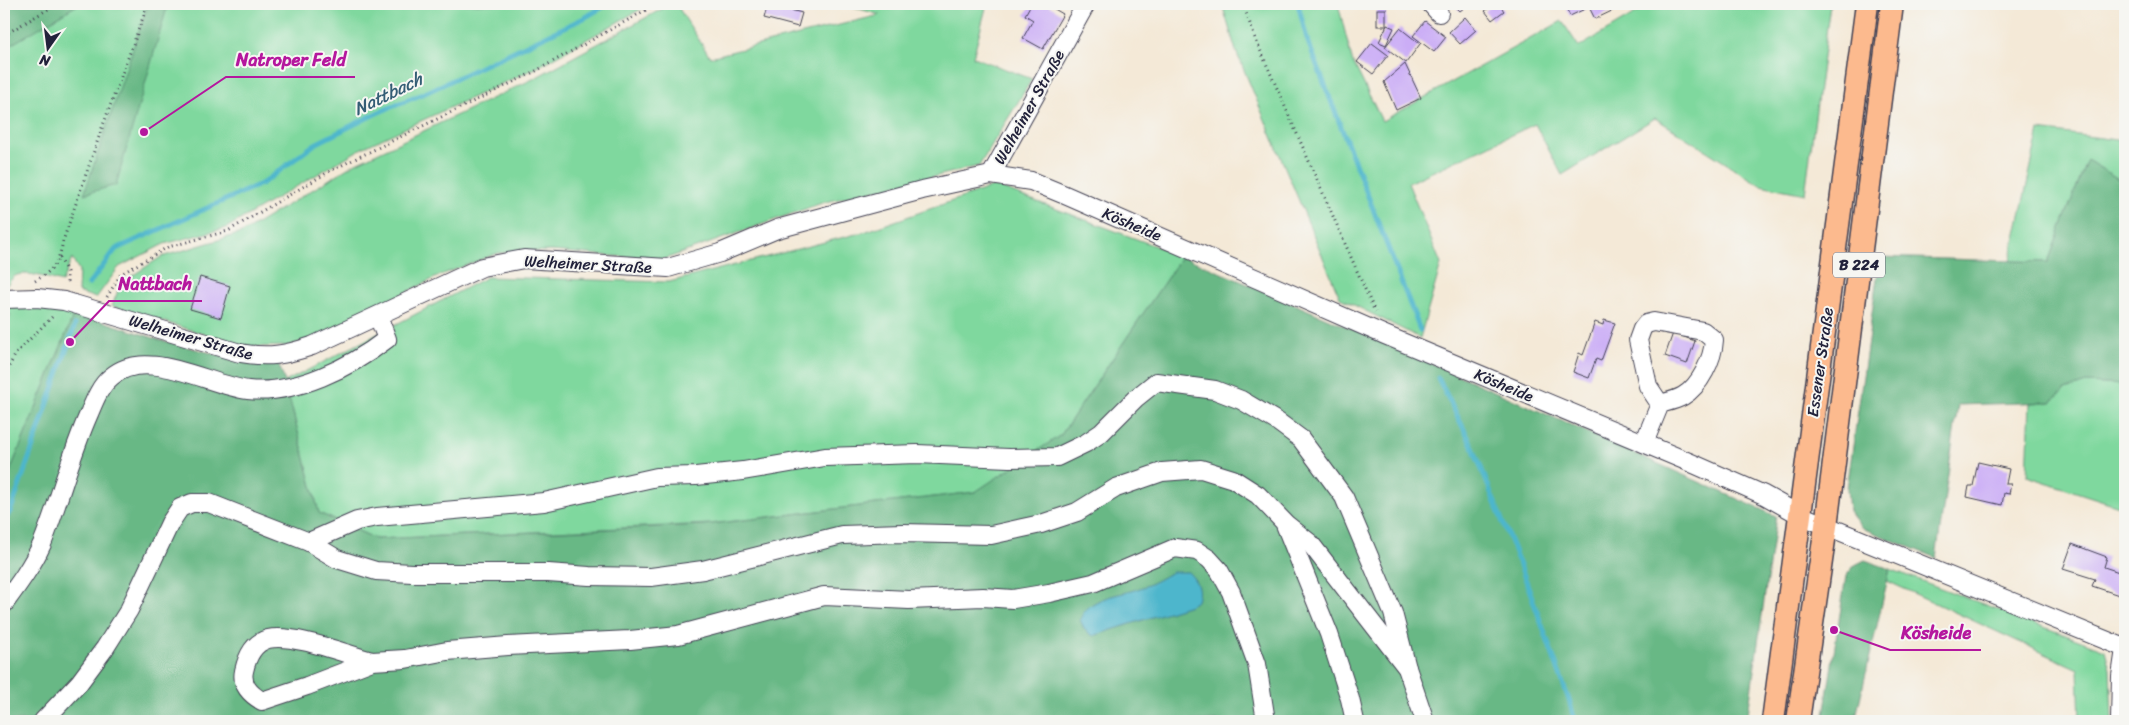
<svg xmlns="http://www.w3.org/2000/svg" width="2129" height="725" font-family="Sriracha,sans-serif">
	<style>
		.green { fill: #7fd89e; stroke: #507d6c }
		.forest { fill: #67b885; stroke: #446d60 }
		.water { fill: #4eb6cc; stroke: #386c84 }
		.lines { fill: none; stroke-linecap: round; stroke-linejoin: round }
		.stream { stroke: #4eb6cc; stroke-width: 5 }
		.building { fill: #cbadf6 }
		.minor-casing { stroke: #424052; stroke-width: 20 }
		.major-casing { stroke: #424052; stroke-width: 25 }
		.path { stroke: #424052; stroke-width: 3; stroke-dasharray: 1 4; stroke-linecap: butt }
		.minor { stroke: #fff; stroke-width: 18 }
		.major { stroke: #fcba8e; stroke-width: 22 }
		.labels { text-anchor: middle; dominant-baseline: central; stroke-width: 4; stroke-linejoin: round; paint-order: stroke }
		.shield { fill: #f6f6f2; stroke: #626272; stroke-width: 1 }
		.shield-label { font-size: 15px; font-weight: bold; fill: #22223b }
		.street-label { font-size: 16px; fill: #22223b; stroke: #f6f6f2 }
		.water-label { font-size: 18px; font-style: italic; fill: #345d75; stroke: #f6f6f2 }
		.leader { fill: none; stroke: #b5179e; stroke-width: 2 }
		.callout-dot { fill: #b5179e; stroke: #f6f6f2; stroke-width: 2 }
		.callout-label { font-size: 18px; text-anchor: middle; font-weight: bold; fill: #b5179e; stroke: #f6f6f2; stroke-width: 4; stroke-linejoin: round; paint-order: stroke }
	</style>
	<rect width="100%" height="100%" fill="#f6f6f2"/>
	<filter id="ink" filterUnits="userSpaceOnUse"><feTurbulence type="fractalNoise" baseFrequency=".02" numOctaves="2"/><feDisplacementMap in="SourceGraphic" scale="10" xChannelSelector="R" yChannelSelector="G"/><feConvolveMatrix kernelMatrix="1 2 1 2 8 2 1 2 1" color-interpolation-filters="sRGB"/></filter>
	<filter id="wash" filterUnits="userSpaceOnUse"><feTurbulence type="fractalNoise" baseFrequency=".0096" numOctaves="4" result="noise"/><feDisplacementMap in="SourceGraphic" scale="20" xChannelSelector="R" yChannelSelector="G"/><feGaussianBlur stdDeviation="1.12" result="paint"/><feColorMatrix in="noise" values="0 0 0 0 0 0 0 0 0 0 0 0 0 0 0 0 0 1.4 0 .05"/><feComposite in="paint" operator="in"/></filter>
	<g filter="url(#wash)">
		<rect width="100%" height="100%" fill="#f4e9d7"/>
		<g class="green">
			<path d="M4,4H650L536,68L362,148L226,228L164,244L119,267L96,298L78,292L79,270L72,259L62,282C50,279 26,270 15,276C11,279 7,285 4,288Z"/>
			<polygon points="671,4 676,4 710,57 880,15 843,4 987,4 973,57 1032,79 979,166 822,203 662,260 551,251 498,253 441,275 317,337 288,346 247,347 112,306 121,283 161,257 242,233 356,163 533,79"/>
			<polygon points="1222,4 1338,4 1352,60 1382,121 1562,21 1579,47 1652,4 1830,4 1805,194 1760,185 1655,118 1562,175 1535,124 1408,183 1441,264 1420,338 1340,298 1236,51"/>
			<polygon points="2039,130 2125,141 2125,183 2087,160 2048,262 2010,261"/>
			<polygon points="995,186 1182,256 1061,435 976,492 710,524 376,539 319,513 285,382 487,277 669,282 864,232"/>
			<polygon points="4,306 33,306 75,312 4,486 4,327 11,315 4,314"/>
			<polygon points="2086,383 2125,385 2125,508 2027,476 2030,403 2051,402 2065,390"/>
			<polygon points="1890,569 2105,650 2110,669 2112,721 2080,721 2078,669 1887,581"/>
		</g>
		<g class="forest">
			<polygon points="4,4 79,4 4,49"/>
			<polygon points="148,4 168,4 116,185 84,194"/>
			<polygon points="2087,160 2125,183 2125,385 2086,383 2065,390 2051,402 1958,405 1936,558 1862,528 1849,511 1847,488 1880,257 2048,262"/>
			<polygon points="1182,256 1415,356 1776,516 1747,721 4,721 4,486 75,312 160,340 239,360 278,362 285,382 319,513 376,539 703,525 975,492 1061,435"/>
			<polygon points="1865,560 1890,569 1855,721 1823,721 1846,576 1855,565"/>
		</g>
		<path class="water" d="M1172,572H1188C1197,581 1201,588 1197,601L1190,605L1093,636L1085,630L1080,620C1088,596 1119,596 1140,588C1152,584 1162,578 1172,572Z"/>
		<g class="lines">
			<g class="stream">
				<polyline points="1298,4 1307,39 1420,330"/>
				<polyline points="89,284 116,249 263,183 315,144 377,113 425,93 584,18 608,4"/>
				<polyline points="1438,378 1472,445 1525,578 1569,700 1575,721"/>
				<polyline points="4,521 11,510 75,325"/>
			</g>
		</g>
		<g id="blocks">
			<g class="building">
				<polygon points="768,4 802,13 798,27 764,18"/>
				<polygon points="1031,4 1046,4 1063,14 1043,49 1023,38 1033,20 1025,15"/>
				<polygon points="1453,4 1469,4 1460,11"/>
				<polygon points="1494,4 1499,4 1504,11 1492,20 1485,11"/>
				<polygon points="1570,4 1614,4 1616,9 1595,19 1589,7 1570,16 1565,6"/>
				<rect x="1377" y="9" width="9" height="17"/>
				<polygon points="1465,17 1476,30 1460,44 1449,32"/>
				<polygon points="1425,21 1446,37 1434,52 1413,36"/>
				<polygon points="1387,25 1394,28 1386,45 1379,42"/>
				<polygon points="1400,28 1420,44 1406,63 1385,47"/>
				<polygon points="1372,43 1388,55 1373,74 1357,62"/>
				<polygon points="1405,64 1421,98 1396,110 1384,82"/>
				<polygon points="200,277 230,286 221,318 190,309"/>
				<polygon points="1604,320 1615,323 1601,361 1596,359 1589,378 1573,372 1579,353 1583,355 1595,322 1603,325"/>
				<polygon points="1673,333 1695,341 1687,364 1665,356"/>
				<polygon points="1978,462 2009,469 2006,484 2011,484 2009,494 2004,493 2002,505 1967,497 1969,486 1973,486"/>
				<polygon points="2072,544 2107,557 2104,567 2125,574 2125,597 2092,586 2095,579 2063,569"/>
			</g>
		</g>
	</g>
	<g filter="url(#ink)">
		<use href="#blocks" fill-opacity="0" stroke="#424052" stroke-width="1"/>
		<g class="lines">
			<g class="minor-casing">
				<g id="minor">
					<polyline points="1431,4 1439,13"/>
					<polyline points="991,175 1086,4"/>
					<path d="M4,299L37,298L64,301L240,353C269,358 285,355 312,346L482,267L524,259L668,268L720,253L777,229L922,190L991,175L1031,181L1065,195L1385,335L1696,465L1764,495L1800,515L2125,648"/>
					<path d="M1644,443L1660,404C1667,402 1676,400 1683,396C1700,386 1713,359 1714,340L1703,331L1654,322L1646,324L1642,329L1638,340L1648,386L1660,404"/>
					<polyline points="1286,524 1310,543 1407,668 1425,721"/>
					<polyline points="309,542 357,521 377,517 544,502 657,477 696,476 743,471 825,457 917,454 1009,458 1057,457 1086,443 1101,433 1136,398 1156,382 1215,390 1241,400 1278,422 1301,439 1344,497 1393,613 1407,668"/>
					<path d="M4,604C18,585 32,566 42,544C59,502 70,457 88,416C94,402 99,387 111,377C146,346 208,385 248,390C295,395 351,367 387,339L378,316"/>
					<path d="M372,661C345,654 293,633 268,639C253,643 247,657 244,671C241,685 250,694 262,701L307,686L372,661L405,659L447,651L508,646L630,640L678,635L824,596L909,600L983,597L1013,599L1049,593L1093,583L1175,548L1197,551L1209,559L1219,570L1231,592L1257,664L1266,721"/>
					<polyline points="43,721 79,683 105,648 129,610 170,523 180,508 192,503 209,503 309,542 337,559 376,571 412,573 548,573 589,576 651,577 703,570 842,535 902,533 991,535 1041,524 1077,512 1116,488 1162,472 1201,469 1233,479 1258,495 1284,522 1329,634 1350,699 1355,721"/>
					<polyline points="2120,721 2121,676 2125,649"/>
				</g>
			</g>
			<g class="major-casing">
				<g id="major">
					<polyline points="1773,721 1867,4"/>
					<polyline points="1798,721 1826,526 1892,4"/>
				</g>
			</g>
			<g class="path">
				<polyline points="1243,4 1255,38 1375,312"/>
				<polyline points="4,35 57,4"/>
				<polyline points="60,258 67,272 67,286"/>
				<path d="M35,281C54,270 59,262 63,241L102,128L148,4"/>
				<polyline points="107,297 121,274 168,247 228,231 330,171 534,72 657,4"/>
				<polyline points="4,375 17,352 53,316"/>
			</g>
			<use href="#minor" class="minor"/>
			<use href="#major" class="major"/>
		</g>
	</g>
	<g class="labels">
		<rect class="shield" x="1833" y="252.5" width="52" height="25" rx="4"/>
		<g class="shield-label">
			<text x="1859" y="265">B 224</text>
		</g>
		<g class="street-label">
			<text transform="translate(1029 107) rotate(-61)">Welheimer Straße</text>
			<text transform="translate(1132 224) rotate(23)">Kösheide</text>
			<text transform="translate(588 264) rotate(3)">Welheimer Straße</text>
			<text transform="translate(191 337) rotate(16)">Welheimer Straße</text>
			<text transform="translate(1820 362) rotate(-82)">Essener Straße</text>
			<text transform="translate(1504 385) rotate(23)">Kösheide</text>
		</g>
		<g class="water-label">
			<text transform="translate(388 94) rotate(-26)">Nattbach</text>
		</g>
	</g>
	<path class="leader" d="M144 132L226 77H355M70 342L109 301H202M1834 630L1890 650H1981"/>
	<g class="callout-dot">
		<circle cx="144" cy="132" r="5"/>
		<circle cx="70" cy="342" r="5"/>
		<circle cx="1834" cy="630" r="5"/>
	</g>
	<g class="callout-label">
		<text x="291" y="66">Natroper Feld</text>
		<text x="155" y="290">Nattbach</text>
		<text x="1936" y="639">Kösheide</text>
	</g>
	<rect width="2129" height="725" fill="none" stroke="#f6f6f2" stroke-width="20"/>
	<g transform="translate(48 48) rotate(194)" stroke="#f6f6f2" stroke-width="4" paint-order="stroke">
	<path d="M0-4L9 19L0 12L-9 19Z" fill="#22223b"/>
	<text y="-8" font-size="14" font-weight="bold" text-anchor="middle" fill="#22223b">N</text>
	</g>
</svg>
